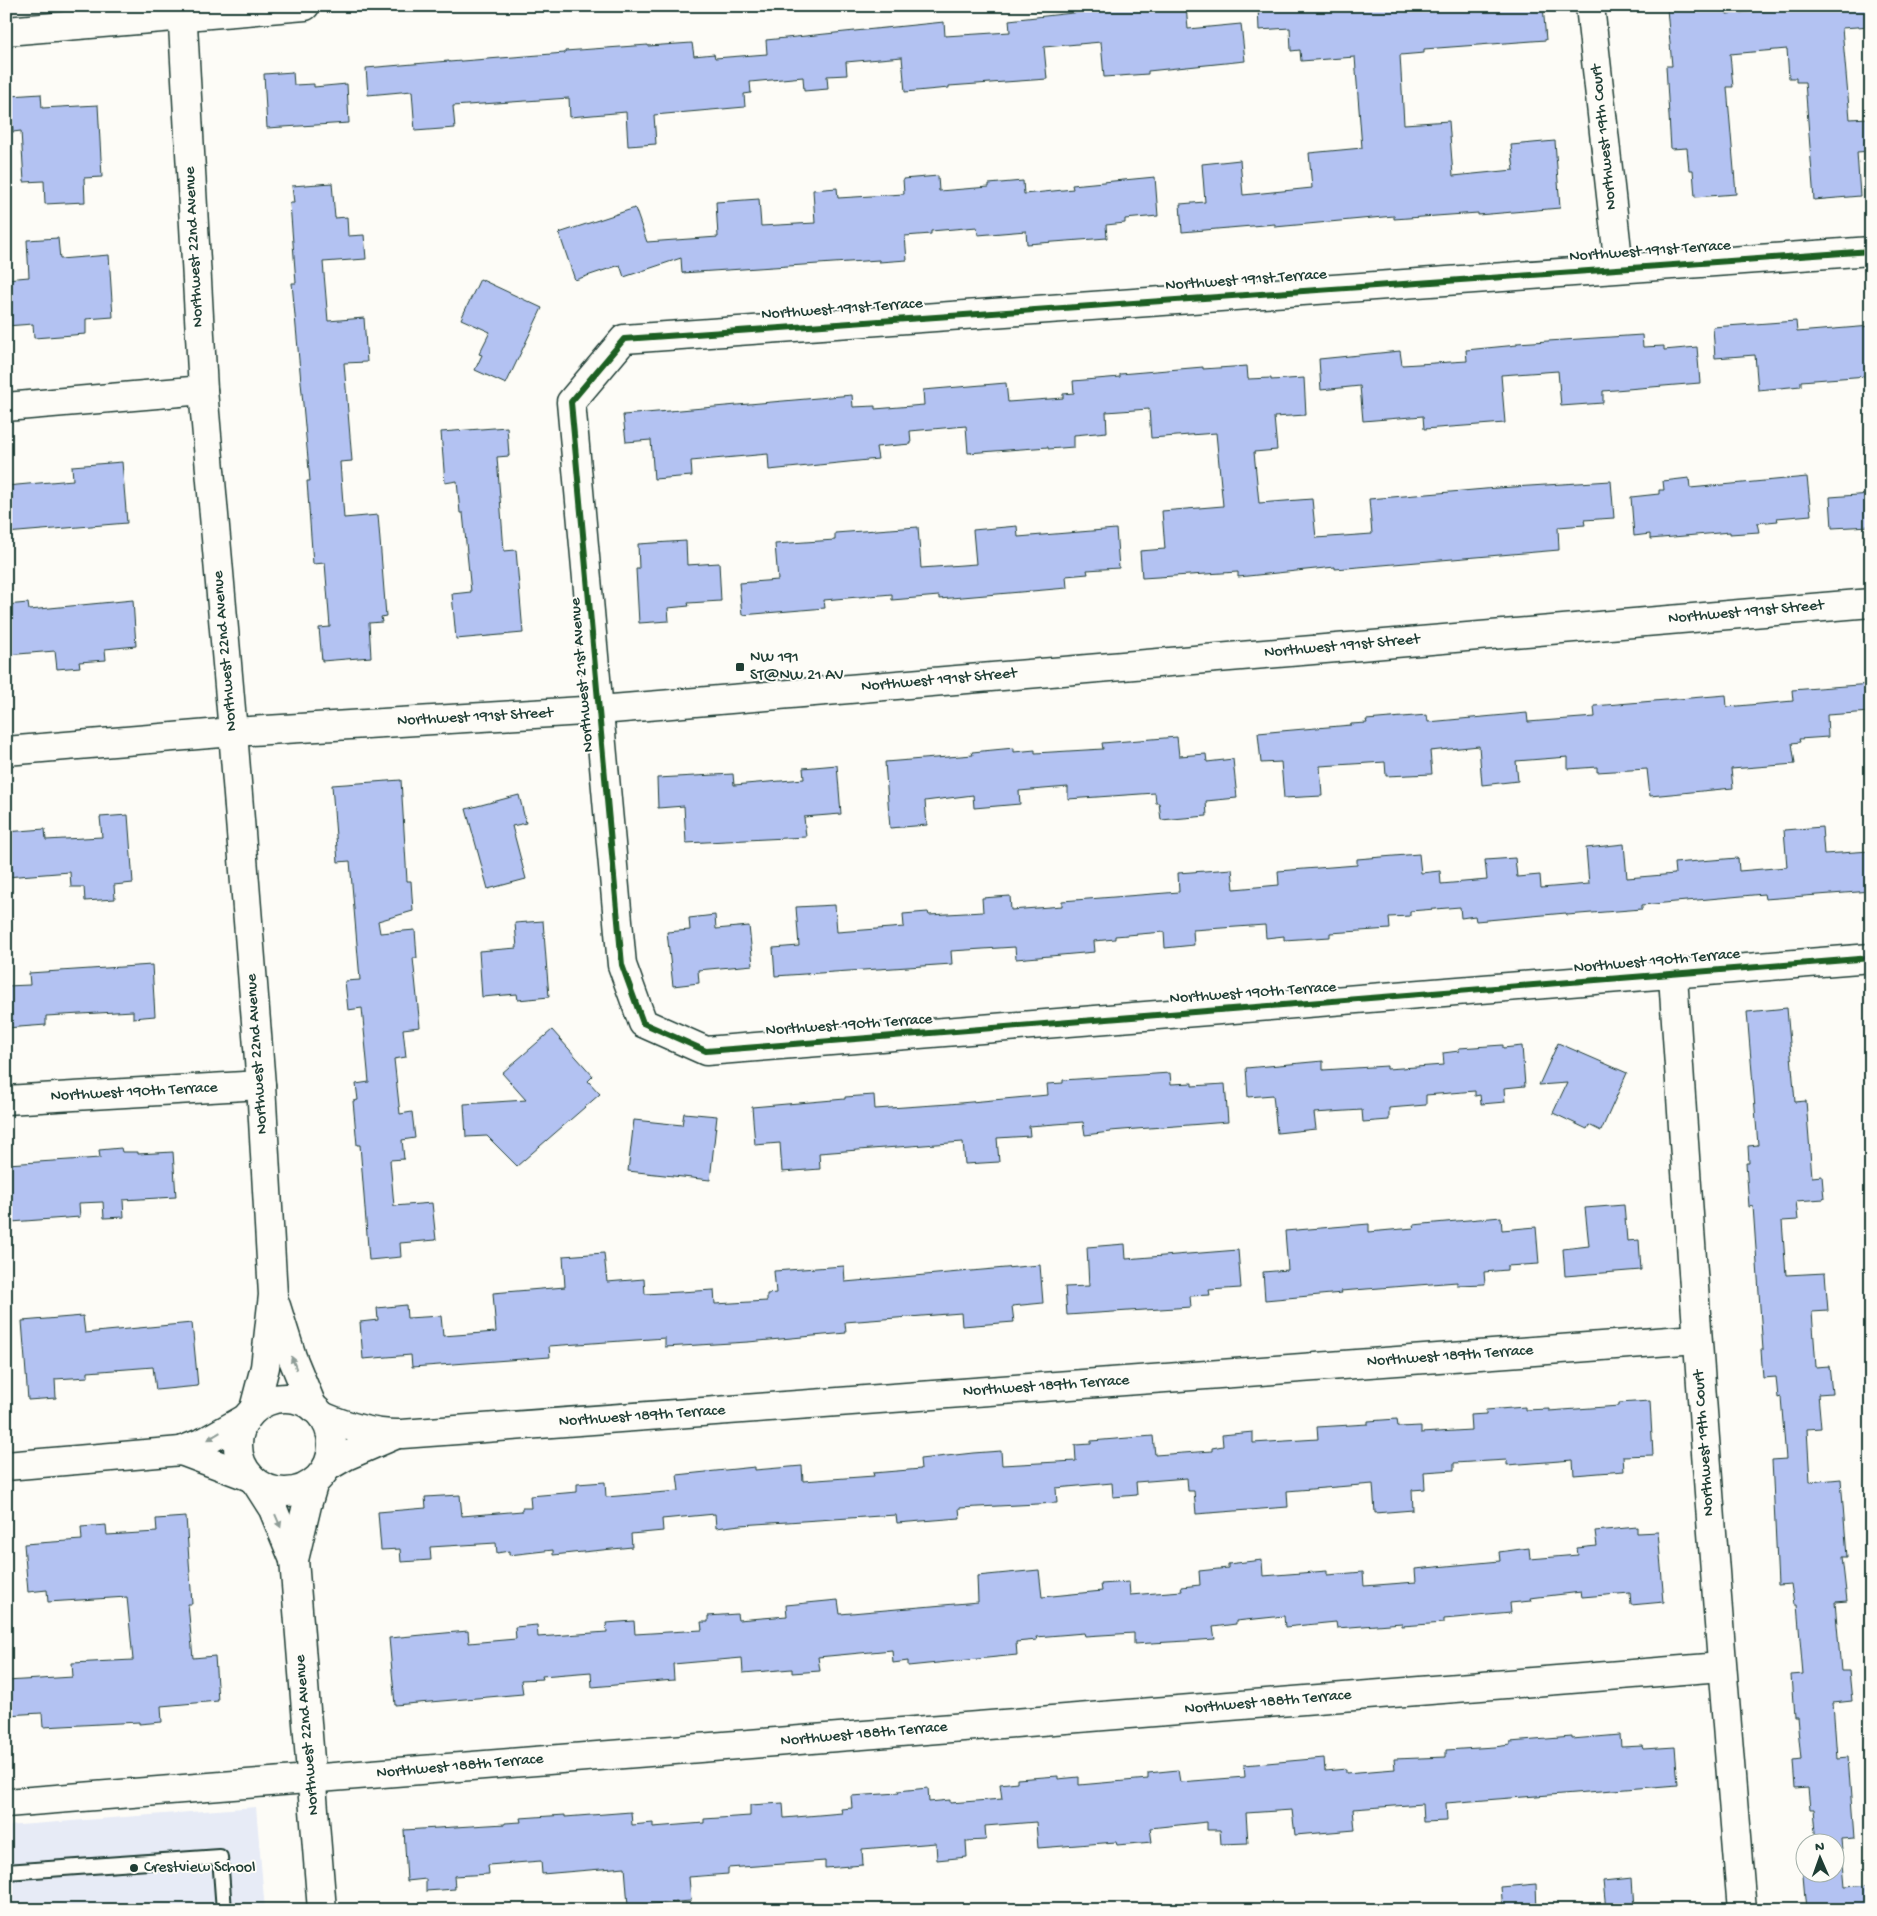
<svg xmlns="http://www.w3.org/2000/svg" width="1877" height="1916" font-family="'Gochi Hand',sans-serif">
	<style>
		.built { fill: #e7ebf6 }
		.building { fill: #b3c2f2; stroke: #1f3d34 }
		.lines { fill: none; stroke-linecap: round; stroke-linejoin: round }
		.lane-casing { stroke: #1f3d34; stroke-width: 18 }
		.street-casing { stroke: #1f3d34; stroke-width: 31 }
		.secondary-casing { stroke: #1f3d34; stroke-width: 31 }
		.lane { stroke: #fdfcf7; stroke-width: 14 }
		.street { stroke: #fdfcf7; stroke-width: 28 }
		.secondary { stroke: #fdfcf7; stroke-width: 28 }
		.cycleway-casing { stroke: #fdfcf7; stroke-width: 9 }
		.cycleway { stroke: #1b5e20; stroke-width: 6 }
		.oneway { fill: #8e9c96 }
		.poi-dot { fill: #1f3d34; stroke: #fdfcf7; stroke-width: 2 }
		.labels { text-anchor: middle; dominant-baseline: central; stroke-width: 4; stroke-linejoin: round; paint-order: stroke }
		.street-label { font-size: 16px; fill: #1f3d34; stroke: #fdfcf7 }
		.poi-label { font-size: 16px; fill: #1f3d34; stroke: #fdfcf7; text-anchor: start }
	</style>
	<rect width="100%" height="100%" fill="#fdfcf7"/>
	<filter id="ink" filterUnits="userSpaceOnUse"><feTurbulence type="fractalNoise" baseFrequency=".02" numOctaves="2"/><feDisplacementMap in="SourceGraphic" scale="10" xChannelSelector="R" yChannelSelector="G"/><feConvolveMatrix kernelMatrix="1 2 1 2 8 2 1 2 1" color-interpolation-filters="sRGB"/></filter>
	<g filter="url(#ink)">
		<polygon class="built" points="256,1807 265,1910 6,1910 6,1826"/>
		<g class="building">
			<polygon points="1136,6 1142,6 1142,9 1186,6 1188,29 1241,24 1245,61 1148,71 1148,74 1104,77 1101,42 1044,47 1047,79 949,86 949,88 905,92 902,57 846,62 847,75 827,76 828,89 804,91 803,77 750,82 751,93 744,94 745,107 654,115 656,144 628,146 626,112 570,117 569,98 453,106 455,128 415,131 412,91 368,95 366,68 449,61 449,62 565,53 565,51 648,45 648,46 692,43 694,56 714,54 715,58 767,54 766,40 944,22 945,36 1010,32 1009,20"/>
			<polygon points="1258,6 1543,6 1546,40 1424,49 1424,53 1400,55 1404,124 1449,121 1453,176 1514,170 1511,145 1555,141 1560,208 1478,215 1478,213 1394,219 1394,216 1275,227 1275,224 1182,232 1180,204 1205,202 1202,164 1240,160 1243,195 1312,188 1309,153 1362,148 1355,57 1301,61 1300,50 1291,51 1290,28 1259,30"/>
			<polygon points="1695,6 1726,6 1727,14 1783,9 1783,6 1871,6 1871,26 1842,28 1850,119 1869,118 1871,151 1857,152 1860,196 1814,200 1805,82 1796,82 1796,78 1789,78 1787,49 1730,54 1733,87 1727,87 1736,194 1695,197 1693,170 1689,170 1687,148 1671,149 1666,66 1672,66 1667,9"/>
			<polygon points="293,72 294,85 314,84 314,87 347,84 349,123 267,128 264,74"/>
			<polygon points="41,94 42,108 98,105 102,177 84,178 85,202 45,204 44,181 24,182 21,131 13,132 10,96"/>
			<polygon points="938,176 939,191 989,187 989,184 1023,181 1024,194 1073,189 1072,185 1155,177 1158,216 1125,219 1125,223 1106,225 1107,238 1027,244 1026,231 978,235 977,227 931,231 931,234 905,236 907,260 879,262 879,260 682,273 681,258 624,277 620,265 575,280 559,233 635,208 647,242 718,237 716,202 759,199 761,226 815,223 813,190 837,188 838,198 904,194 903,179"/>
			<polygon points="332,183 335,218 347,217 348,236 364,235 366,259 323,262 328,321 364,318 367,362 344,363 352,461 340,462 344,518 378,515 386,616 381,617 382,622 369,623 371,657 322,661 319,628 330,627 325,563 313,564 307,481 310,481 292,283 296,283 290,203 294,203 292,186"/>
			<polygon points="58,238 60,259 109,255 113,317 86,319 86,334 34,338 33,324 6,326 6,279 29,277 27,240"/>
			<polygon points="480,279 542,308 506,384 475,370 482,355 479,354 490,332 461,319"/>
			<polygon points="1796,321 1797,332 1871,326 1871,363 1866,363 1867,376 1801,381 1801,386 1758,390 1755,355 1715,358 1713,327"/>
			<polygon points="1642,335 1643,347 1664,346 1664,350 1697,347 1700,383 1603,391 1603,403 1561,406 1558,371 1501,375 1505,423 1424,429 1423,416 1363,421 1360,386 1321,390 1319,359 1400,351 1402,365 1467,361 1466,350 1517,345 1517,343"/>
			<polygon points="1247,366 1248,379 1271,378 1271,380 1304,378 1306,415 1274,417 1277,450 1254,452 1259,503 1312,499 1316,538 1372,534 1369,499 1497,488 1611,481 1614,518 1584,520 1585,525 1558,527 1559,550 1335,569 1335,567 1238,577 1238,572 1142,578 1140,551 1165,549 1162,511 1223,506 1216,433 1151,438 1149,409 1106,412 1107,432 1074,435 1074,447 1048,449 1048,447 968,453 966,426 910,431 911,444 876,447 878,459 769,470 768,454 691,461 692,476 654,479 651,440 626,442 623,415 852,395 853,407 875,406 875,409 924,405 923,390 1006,383 1008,402 1063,398 1063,394 1074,393 1073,381 1120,377 1120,374 1203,367 1203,369"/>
			<polygon points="507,427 509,456 497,457 504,551 516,550 523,633 456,639 452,594 471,592 463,513 460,513 457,481 445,483 441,432"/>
			<polygon points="122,462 127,523 6,533 6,486 73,480 72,466"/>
			<polygon points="1807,477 1811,515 1777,518 1778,521 1757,523 1759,532 1730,534 1730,532 1650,539 1650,534 1634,536 1631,497 1659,494 1659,490 1664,490 1663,481 1689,478 1690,488"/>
			<polygon points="1871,494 1871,526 1832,528 1830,497"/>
			<polygon points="1017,526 1018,537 1116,529 1119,568 1087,570 1088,574 1066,576 1067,588 939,599 939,596 892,600 892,594 824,600 825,608 742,615 739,583 778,580 775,544 835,540 835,533 918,527 921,568 976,564 973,530"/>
			<polygon points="686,541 687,565 719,563 721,601 688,603 689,606 668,608 669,621 639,623 636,569 639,569 638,544"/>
			<polygon points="133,600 136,646 105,649 106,660 79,662 80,667 57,669 55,651 6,655 6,605 28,603 29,610"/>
			<polygon points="1871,684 1871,712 1827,715 1828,737 1799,739 1800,742 1792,743 1795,764 1731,769 1733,788 1650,796 1647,769 1597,772 1597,767 1568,769 1568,757 1516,761 1518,781 1482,785 1479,746 1430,751 1432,774 1386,776 1385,762 1320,766 1322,796 1284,798 1281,762 1261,763 1258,733 1351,725 1351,724 1367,723 1366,720 1427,715 1428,722 1527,713 1528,722 1595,717 1594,706 1726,695 1727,707 1793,701 1792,690"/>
			<polygon points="1177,737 1179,756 1206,754 1207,762 1233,759 1237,798 1206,801 1207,816 1161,820 1159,803 1156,803 1155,793 1068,799 1068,787 1019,791 1020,804 974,808 973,795 925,801 927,825 890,828 885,762 973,755 972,752 1014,748 1014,752 1035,750 1035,753 1103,749 1102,743"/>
			<polygon points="837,765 841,814 804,817 806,837 686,843 684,806 658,808 657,778 733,774 734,785 804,779 803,768"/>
			<polygon points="401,780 407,881 411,881 413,911 378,921 380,933 415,930 417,958 413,958 420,1027 403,1029 406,1057 394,1059 400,1114 412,1112 415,1138 402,1140 404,1159 390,1160 394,1206 432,1203 436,1240 400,1243 401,1257 369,1260 360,1145 357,1145 353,1101 358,1100 356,1084 369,1082 362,1008 348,1010 345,981 360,980 350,861 338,862 332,785"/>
			<polygon points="519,795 526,823 512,826 526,879 488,889 466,809"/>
			<polygon points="128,815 133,883 114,885 115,899 85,901 84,887 71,887 70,872 6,877 6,832 45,829 46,840 102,837 100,817"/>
			<polygon points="1822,827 1824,854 1871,851 1871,891 1765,899 1764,894 1642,905 1642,909 1567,915 1566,913 1476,921 1475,916 1461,918 1460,907 1410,911 1410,916 1389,917 1390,929 1330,933 1330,937 1284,940 1284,936 1266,938 1265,925 1193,930 1194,945 1165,948 1164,932 1115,936 1115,939 1094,941 1095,952 1016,959 1015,947 951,951 952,964 775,976 773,948 799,946 796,907 835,905 837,932 904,927 903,914 928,912 929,915 983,912 982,898 1010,896 1011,910 1062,906 1062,901 1179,892 1178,873 1232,869 1234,889 1279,885 1278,871 1357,865 1357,859 1419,854 1421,873 1440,871 1441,884 1487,880 1485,860 1515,858 1517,877 1540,875 1541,888 1589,884 1586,848 1624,844 1627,878 1675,874 1674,863 1738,858 1739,871 1787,867 1784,830"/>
			<polygon points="715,915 716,929 749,926 753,965 698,970 699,983 673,986 667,932 690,930 689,918"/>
			<polygon points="543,921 549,997 518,1000 517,994 482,997 479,951 517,948 515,923"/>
			<polygon points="152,965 155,1016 133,1018 133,1011 46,1016 46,1025 6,1028 6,986 30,985 29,973"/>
			<polygon points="1787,1008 1795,1102 1806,1101 1812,1177 1822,1176 1824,1199 1796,1201 1798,1220 1782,1221 1786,1275 1825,1273 1828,1311 1812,1312 1816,1367 1829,1366 1832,1393 1818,1394 1821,1428 1807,1429 1810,1482 1841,1479 1847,1557 1842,1557 1847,1601 1835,1602 1841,1671 1849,1671 1852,1701 1833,1703 1837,1758 1848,1757 1854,1839 1841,1840 1845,1886 1871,1884 1871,1910 1806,1910 1802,1864 1804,1863 1804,1874 1834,1874 1834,1844 1817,1844 1814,1809 1810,1809 1808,1788 1795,1789 1793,1761 1801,1760 1797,1717 1794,1717 1791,1675 1803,1674 1797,1605 1794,1605 1791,1584 1778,1585 1772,1460 1786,1459 1781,1397 1778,1398 1776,1377 1763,1378 1761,1350 1763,1350 1753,1206 1749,1207 1746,1163 1749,1163 1748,1146 1758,1145 1747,1012"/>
			<polygon points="552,1030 593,1076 588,1081 600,1094 517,1166 487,1136 466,1137 464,1104 526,1100 502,1073"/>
			<polygon points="1558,1043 1627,1073 1601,1131 1589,1125 1587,1129 1553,1113 1567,1083 1539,1085"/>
			<polygon points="1503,1045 1503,1048 1522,1046 1525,1086 1504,1088 1505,1102 1481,1104 1480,1095 1475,1096 1475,1091 1426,1095 1426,1105 1389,1108 1389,1120 1363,1122 1362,1110 1314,1113 1316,1129 1277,1133 1273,1095 1248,1097 1246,1068 1323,1061 1323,1070 1387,1066 1387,1069 1444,1065 1443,1053 1459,1051 1459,1048"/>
			<polygon points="1170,1073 1171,1084 1192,1083 1192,1086 1225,1084 1228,1122 1110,1131 1110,1132 1085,1135 1083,1122 1029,1126 1030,1136 997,1138 999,1162 965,1164 963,1142 819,1153 820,1169 782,1172 780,1143 755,1145 752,1107 845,1099 845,1097 874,1095 875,1109 949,1104 1048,1095 1047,1084 1063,1083 1063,1080"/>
			<polygon points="684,1113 717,1116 710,1180 628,1171 634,1120 682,1125"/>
			<polygon points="121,1148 122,1152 138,1152 138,1154 173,1152 176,1197 123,1200 124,1217 104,1218 103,1202 79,1203 80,1217 11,1222 7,1164 100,1158 99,1150"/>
			<polygon points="1624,1205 1627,1241 1639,1240 1641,1270 1565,1276 1563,1249 1589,1246 1585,1208"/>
			<polygon points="1501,1217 1502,1230 1536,1227 1539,1264 1507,1266 1507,1270 1484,1272 1485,1284 1457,1285 1457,1282 1341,1291 1342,1293 1265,1300 1263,1272 1288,1270 1285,1231 1369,1224 1369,1232 1414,1228 1413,1225"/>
			<polygon points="1125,1244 1126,1259 1238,1250 1241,1288 1209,1290 1210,1295 1190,1296 1191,1307 1067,1315 1065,1287 1089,1286 1087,1247"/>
			<polygon points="604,1253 607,1282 644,1279 645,1294 714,1290 715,1304 767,1301 767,1294 776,1293 774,1271 844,1266 845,1282 1040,1265 1043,1303 1012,1306 1014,1322 962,1326 961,1313 845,1322 846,1333 748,1342 665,1347 665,1338 549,1346 550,1357 412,1367 411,1355 363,1359 360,1322 378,1320 377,1308 406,1305 407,1318 441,1316 443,1336 496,1332 493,1293 565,1287 563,1256"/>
			<polygon points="83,1316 85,1333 192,1323 198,1386 156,1390 153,1367 88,1372 88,1377 55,1379 56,1398 28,1400 22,1321"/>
			<polygon points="1650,1401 1653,1455 1623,1456 1624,1471 1574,1475 1573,1460 1507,1465 1507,1460 1454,1463 1454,1470 1424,1472 1425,1489 1412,1490 1413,1510 1375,1513 1373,1484 1287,1491 1288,1507 1196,1514 1194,1491 1188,1491 1187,1478 1136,1482 1137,1495 1113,1497 1112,1483 1056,1488 1057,1503 959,1508 960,1518 897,1523 896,1515 740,1525 716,1528 715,1514 662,1519 663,1531 631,1534 632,1547 553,1555 553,1550 509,1555 509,1551 497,1553 496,1543 430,1547 431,1560 401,1562 400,1549 381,1550 378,1512 426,1508 425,1497 460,1495 462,1516 522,1511 522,1508 531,1508 530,1496 577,1492 577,1484 605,1482 606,1497 679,1491 677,1475 755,1467 755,1470 802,1466 803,1481 874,1476 873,1473 921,1469 920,1459 973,1453 1001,1451 1002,1465 1076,1461 1075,1445 1091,1444 1091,1441 1153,1436 1155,1455 1212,1451 1212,1448 1223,1446 1222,1435 1253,1432 1253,1443 1318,1439 1317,1427 1368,1424 1368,1421 1397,1419 1398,1427 1421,1426 1421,1433 1471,1430 1470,1415 1486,1414 1486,1410 1525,1407 1525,1410 1549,1409 1549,1411 1619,1406 1619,1403"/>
			<polygon points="186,1517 192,1604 188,1604 193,1658 215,1656 218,1701 161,1706 162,1722 139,1724 139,1722 43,1727 42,1713 6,1715 6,1681 73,1677 72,1663 133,1660 127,1597 48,1602 47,1590 28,1592 24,1544 82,1540 81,1527 106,1525 107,1535 157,1532 156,1519"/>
			<polygon points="1637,1527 1637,1533 1658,1532 1664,1602 1631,1605 1630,1593 1582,1597 1581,1592 1530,1598 1531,1601 1510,1603 1511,1613 1444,1619 1444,1623 1402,1626 1402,1623 1337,1628 1336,1622 1285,1627 1284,1616 1236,1621 1236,1624 1213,1627 1215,1639 1187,1641 1134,1644 1134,1633 1085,1636 1084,1633 1036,1637 1037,1640 1016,1642 1017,1655 908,1666 908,1661 893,1663 892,1650 818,1657 820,1671 792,1673 792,1669 743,1673 742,1658 673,1664 674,1680 592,1687 591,1672 542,1676 543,1679 521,1680 523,1694 395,1705 389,1638 468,1631 469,1643 516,1639 515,1627 537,1625 538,1637 607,1632 606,1623 634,1621 635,1634 702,1630 701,1622 708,1622 708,1616 737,1614 738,1620 787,1616 786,1605 838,1600 840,1614 978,1602 977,1576 1039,1570 1042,1597 1102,1591 1101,1584 1129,1582 1130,1595 1182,1591 1181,1587 1200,1585 1199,1571 1228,1568 1228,1564 1262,1560 1263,1576 1327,1571 1327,1575 1363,1572 1364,1586 1416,1582 1415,1569 1500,1561 1499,1552 1529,1548 1530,1559 1578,1555 1577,1548 1597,1546 1595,1531"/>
			<polygon points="1620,1735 1621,1747 1642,1746 1643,1749 1675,1747 1678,1785 1446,1803 1447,1821 1423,1822 1422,1804 1353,1809 1355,1830 1295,1835 1292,1810 1246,1813 1248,1843 1221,1844 1220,1830 1207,1830 1207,1822 1150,1828 1152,1842 1117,1845 1116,1842 1038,1848 1036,1822 985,1826 986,1840 966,1841 967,1857 937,1860 936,1843 862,1849 863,1865 825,1868 825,1861 728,1868 728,1874 689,1877 691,1901 628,1906 625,1867 542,1874 541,1861 488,1865 489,1874 454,1876 455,1889 426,1891 426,1879 407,1881 404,1830 505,1824 505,1823 521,1822 520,1818 565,1815 565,1817 631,1812 632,1825 653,1823 653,1827 704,1823 704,1819 750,1816 750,1805 783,1803 784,1818 842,1813 841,1809 852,1808 851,1796 899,1793 898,1791 928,1788 929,1802 950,1800 950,1803 1002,1799 1000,1784 1017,1782 1017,1779 1058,1776 1058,1779 1079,1777 1079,1785 1148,1779 1148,1773 1178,1770 1180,1782 1245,1777 1244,1765 1324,1758 1325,1771 1346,1769 1346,1773 1395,1769 1394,1759 1446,1757 1446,1750 1494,1747 1510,1745 1510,1742 1572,1737 1572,1739"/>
			<polygon points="1632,1878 1634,1910 1606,1910 1603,1881"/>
			<polygon points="1536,1884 1537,1910 1503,1910 1501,1887"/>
		</g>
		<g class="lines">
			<g class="lane-casing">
				<polyline id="lane" points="6,1872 220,1857 224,1910"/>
			</g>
			<g class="street-casing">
				<g id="street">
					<polyline points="182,6 203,390 233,732"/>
					<polyline points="1590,6 1619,268"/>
					<polyline points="6,31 305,6"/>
					<polyline points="1871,251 624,339 571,402 622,965 643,1023 706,1051 1871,958"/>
					<polyline points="6,407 203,390"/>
					<path d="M1673,975C1693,1287 1716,1598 1742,1910"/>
					<polyline points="6,1100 261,1085"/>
					<path d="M322,1416C348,1427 375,1435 402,1434L1697,1339"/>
					<polyline points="181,1451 250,1477"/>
					<polyline points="6,1466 181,1451 206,1441 245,1419"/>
					<polyline points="327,1467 346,1456 395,1435"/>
					<polyline points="6,1803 1721,1667"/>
				</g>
			</g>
			<g class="secondary-casing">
				<g id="secondary">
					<polyline points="233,732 261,1085 273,1295 265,1367 254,1409"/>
					<polyline points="6,751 233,732 600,710 1871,603"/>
					<polyline points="276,1306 292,1357 313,1408"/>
					<circle cx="285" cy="1445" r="47"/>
					<polyline points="314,1482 307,1505 294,1560 322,1910"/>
					<polyline points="257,1484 273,1509 294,1560"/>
				</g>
			</g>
			<use href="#lane" class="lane"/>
			<use href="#street" class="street"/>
			<use href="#secondary" class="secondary"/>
			<g class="cycleway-casing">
				<polyline id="cycleway" points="1871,251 624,339 571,402 622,965 643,1023 706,1051 1871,958"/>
			</g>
			<use href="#cycleway" class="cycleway"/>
		</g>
		<defs><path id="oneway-solid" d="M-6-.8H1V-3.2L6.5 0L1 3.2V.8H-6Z" transform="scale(1.25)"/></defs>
		<g class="oneway">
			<use href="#oneway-solid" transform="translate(294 1363) rotate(-111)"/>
			<use href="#oneway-solid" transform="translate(214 1436) rotate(149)"/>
			<use href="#oneway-solid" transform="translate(278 1521) rotate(67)"/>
		</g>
	</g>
	<g class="poi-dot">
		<rect x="735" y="662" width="10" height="10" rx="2.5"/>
		<circle cx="134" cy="1868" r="5"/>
	</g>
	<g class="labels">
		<g class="street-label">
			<text transform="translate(1605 137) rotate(-96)">Northwest 19th Court</text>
			<text transform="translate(195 247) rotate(-93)">Northwest 22nd Avenue</text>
			<text transform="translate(1650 252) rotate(-4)">Northwest 191st Terrace</text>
			<text transform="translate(1246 281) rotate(-4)">Northwest 191st Terrace</text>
			<text transform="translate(842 310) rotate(-4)">Northwest 191st Terrace</text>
			<text transform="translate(1746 613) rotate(-5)">Northwest 191st Street</text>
			<text transform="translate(1342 647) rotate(-5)">Northwest 191st Street</text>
			<text transform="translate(226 651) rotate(-95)">Northwest 22nd Avenue</text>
			<text transform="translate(583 675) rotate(-95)">Northwest 21st Avenue</text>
			<text transform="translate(939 681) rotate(-5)">Northwest 191st Street</text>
			<text transform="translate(475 718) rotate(-3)">Northwest 191st Street</text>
			<text transform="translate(1657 962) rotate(-5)">Northwest 190th Terrace</text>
			<text transform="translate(1253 994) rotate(-4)">Northwest 190th Terrace</text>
			<text transform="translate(849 1026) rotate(-4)">Northwest 190th Terrace</text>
			<text transform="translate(258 1054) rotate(-94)">Northwest 22nd Avenue</text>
			<text transform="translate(134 1093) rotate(-3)">Northwest 190th Terrace</text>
			<text transform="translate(1450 1357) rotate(-4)">Northwest 189th Terrace</text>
			<text transform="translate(1046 1387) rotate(-4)">Northwest 189th Terrace</text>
			<text transform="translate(642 1417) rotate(-4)">Northwest 189th Terrace</text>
			<text transform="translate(1705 1443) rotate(-94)">Northwest 19th Court</text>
			<text transform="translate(1268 1703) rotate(-5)">Northwest 188th Terrace</text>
			<text transform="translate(308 1735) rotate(-95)">Northwest 22nd Avenue</text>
			<text transform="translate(864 1735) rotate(-5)">Northwest 188th Terrace</text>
			<text transform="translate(460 1767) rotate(-5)">Northwest 188th Terrace</text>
		</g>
		<g class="poi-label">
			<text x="750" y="658">NW 191<tspan x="750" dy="18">ST@NW 21 AV</tspan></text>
			<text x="144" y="1868">Crestview School</text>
		</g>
	</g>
	<rect width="1877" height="1916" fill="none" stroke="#fdfcf7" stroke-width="25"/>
	<rect x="12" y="12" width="1852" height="1891" fill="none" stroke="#1f3d34" stroke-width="2" filter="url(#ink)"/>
	<g transform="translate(1820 1858) rotate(358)"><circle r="24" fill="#fdfcf7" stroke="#a4b0a9"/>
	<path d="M0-4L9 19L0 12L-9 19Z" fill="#1f3d34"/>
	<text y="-8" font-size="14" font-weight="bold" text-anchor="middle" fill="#1f3d34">N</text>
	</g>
</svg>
